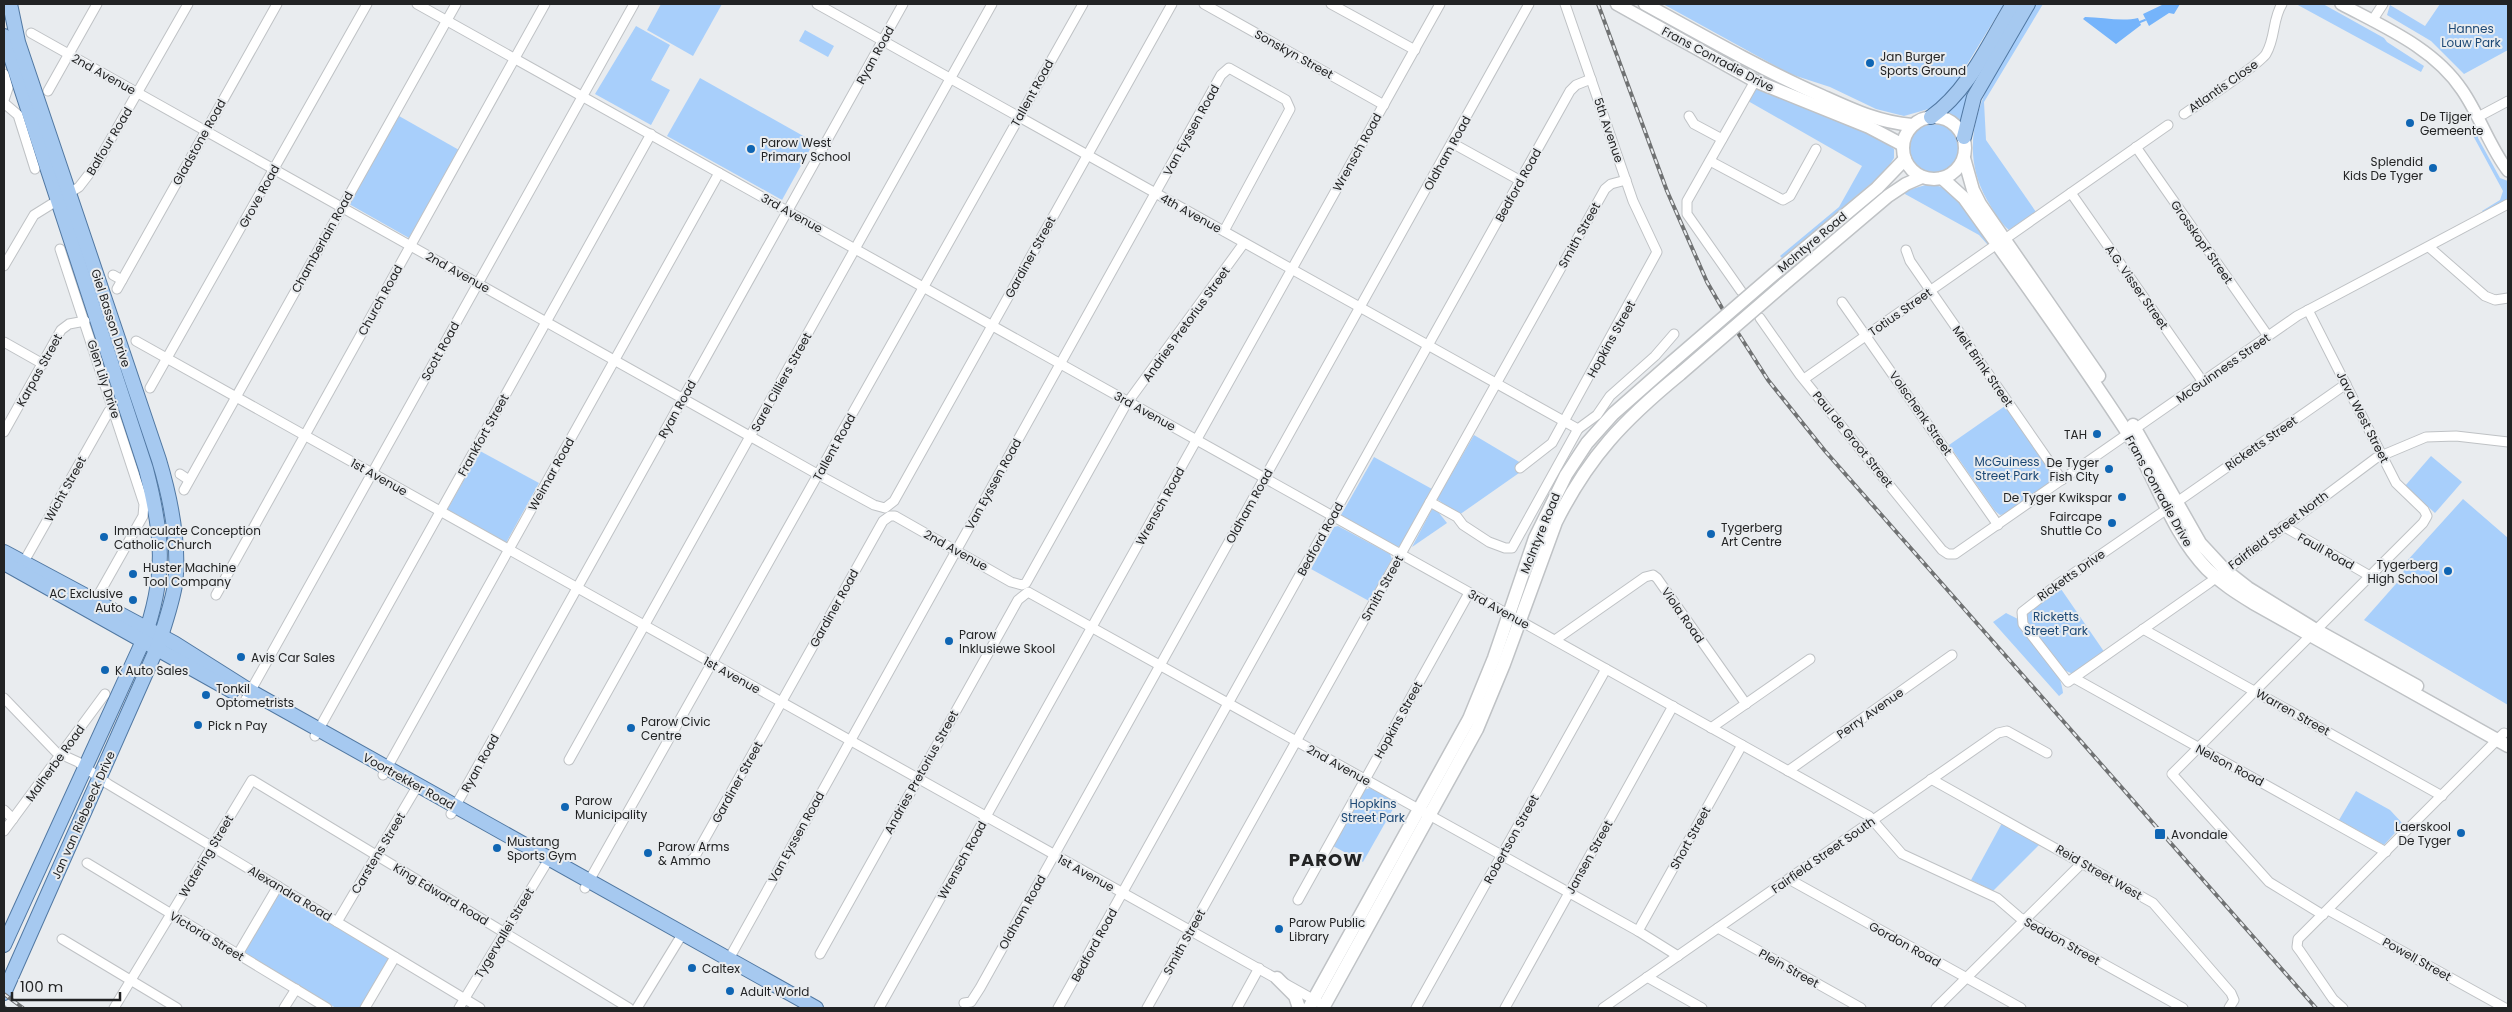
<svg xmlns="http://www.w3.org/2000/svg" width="2512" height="1012" font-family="Poppins,sans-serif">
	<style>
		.green { fill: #a8cffb }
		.water { fill: #75b4fb }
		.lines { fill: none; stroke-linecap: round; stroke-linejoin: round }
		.stream { stroke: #75b4fb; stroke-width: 2 }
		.minor-casing { stroke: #bfc2c5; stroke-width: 11 }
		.tertiary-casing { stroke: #bfc2c5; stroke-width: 14 }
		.secondary-casing { stroke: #bfc2c5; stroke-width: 15 }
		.primary-casing { stroke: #5178a2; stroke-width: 16 }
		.minor { stroke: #fff; stroke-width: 9 }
		.tertiary { stroke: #fff; stroke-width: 11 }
		.secondary { stroke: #fff; stroke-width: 12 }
		.primary { stroke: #a6c9f0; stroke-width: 14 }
		.rail-casing { stroke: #707273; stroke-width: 4 }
		.rail { stroke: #e9ecef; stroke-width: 2; stroke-dasharray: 5.5; stroke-linecap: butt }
		.secondary-bridge-casing { stroke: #bfc2c5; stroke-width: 15; stroke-linecap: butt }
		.secondary-bridge { stroke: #fff; stroke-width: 12 }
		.poi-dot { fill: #0f65b3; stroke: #e9ecef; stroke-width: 2 }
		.labels { text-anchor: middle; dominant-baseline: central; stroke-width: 4; stroke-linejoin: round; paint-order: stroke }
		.park-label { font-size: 12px; fill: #1c4875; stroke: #e9ecef }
		.street-label { font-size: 12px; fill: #222324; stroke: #e9ecef }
		.poi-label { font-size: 12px; fill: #222324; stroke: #e9ecef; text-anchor: start }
		.district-label { font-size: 18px; font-weight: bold; letter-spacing: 1px; fill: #222324; stroke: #e9ecef }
	</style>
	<rect width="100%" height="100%" fill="#e9ecef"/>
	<g class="green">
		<polygon points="661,4 722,4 693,56 647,30"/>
		<polygon points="1663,4 2004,4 1949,94 1932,108 1904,116 1876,109 1830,87 1790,74"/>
		<polygon points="2017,4 2022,4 1962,125 1945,114"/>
		<path d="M2036,4H2043L1984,102L1986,140L2036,212L2009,230C2000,223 1993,210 1987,200C1947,129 2001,63 2036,4Z"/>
		<polygon points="2296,4 2323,4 2384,38 2387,42 2424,66 2421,72"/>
		<polygon points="2440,4 2508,4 2508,50 2464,74 2431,41 2387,15 2390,5 2425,26"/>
		<polygon points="636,26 670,45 651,80 670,90 651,125 595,94"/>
		<polygon points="805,30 834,46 828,57 799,41"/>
		<polygon points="700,78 814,142 782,200 667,136"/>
		<polygon points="1758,88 1870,132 1894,149 1894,158 1885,172 1782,258 1780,256 1839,207 1862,166 1748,101 1753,91"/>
		<polygon points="399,116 459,150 409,238 349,204"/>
		<circle cx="1934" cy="148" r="25"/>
		<polygon points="2473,129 2478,135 2478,138 2500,178 2508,181 2508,199 2483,213 2482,211 2500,200 2503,191 2470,130"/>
		<path d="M1929,184C1960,187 1973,219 1989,243L1988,245L1979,235L1905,194V191Z"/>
		<polygon points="2005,406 2053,475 2049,483 2005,514 2000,515 1995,511 1949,445"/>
		<polygon points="1474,435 1521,463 1515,467 1519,473 1459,515 1437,499"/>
		<polygon points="480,451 539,483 506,543 447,510"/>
		<polygon points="2431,456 2462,482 2435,513 2405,486"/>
		<polygon points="1374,457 1432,489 1400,547 1395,546 1341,515"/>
		<polygon points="2463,499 2508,538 2508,705 2364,620 2402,577 2406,562"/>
		<polygon points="1435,508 1447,523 1412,547 1432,509"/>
		<polygon points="1338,526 1390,554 1392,559 1369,601 1311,569 1334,527"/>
		<polygon points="2061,589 2105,653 2073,674 2064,670 2026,622 2024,615"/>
		<path d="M2006,613L2018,619V623C2034,643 2061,666 2063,693L2059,696L1993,622Z"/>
		<polygon points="1370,788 1397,802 1363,862 1333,846 1364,790"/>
		<polygon points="2356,791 2390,810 2403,824 2384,845 2339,820"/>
		<polygon points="2002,823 2040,844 1993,891 1971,880"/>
		<polygon points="279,893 388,957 389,959 360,1008 336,1008 245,953 245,950"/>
	</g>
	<g class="water">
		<polygon points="2164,4 2180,4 2174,14 2169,13 2149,26 2143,14"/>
		<path d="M2085,17C2102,17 2122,22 2138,18L2141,25L2116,44L2083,19Z"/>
	</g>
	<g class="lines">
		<polyline class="stream" points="2140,22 2145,20"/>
		<g class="minor-casing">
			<g id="minor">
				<polyline points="417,4 1869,816 1902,854 1997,898 2019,917 2183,1008"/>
				<polyline points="817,4 1578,429 1597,415 1610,396 1655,356 1674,334"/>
				<polyline points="1204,4 1384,105"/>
				<polyline points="1331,4 1415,50"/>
				<polyline points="2372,21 2383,4"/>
				<polyline points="31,33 819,475 874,505 885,508 894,501 1172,4"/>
				<polyline points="4,74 8,88 4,100"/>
				<polyline points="48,91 97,4"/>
				<polyline points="4,103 18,115 35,169"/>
				<path d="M2184,114C2200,103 2258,66 2266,54C2276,37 2272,20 2282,4"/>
				<polyline points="1689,116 1694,124 1722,139"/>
				<polyline points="2478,117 2508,101"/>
				<polyline points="1452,143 1521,181"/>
				<polyline points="2136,147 2268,336"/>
				<polyline points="1710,161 1783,200 1790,196 1816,149"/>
				<polyline points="2071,193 2203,382"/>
				<polyline points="2005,239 2168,125"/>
				<polyline points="2429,247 2485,296 2495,300 2508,298"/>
				<polyline points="60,249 144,504 143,516 95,601"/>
				<polyline points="1906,250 1910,261 2062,480"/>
				<polyline points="4,266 34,215 79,187 96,165 188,4"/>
				<polyline points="113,275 122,280"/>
				<polyline points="117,289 277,4"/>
				<polyline points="1741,291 1687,214 1687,201 1755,81"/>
				<polyline points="1842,302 1998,525"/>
				<polyline points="2308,310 2396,483 2424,510 2427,516 2423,523 2316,630"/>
				<polyline points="1760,318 1800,375 1942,550 1948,554 1955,554 2297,316 2508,204"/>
				<polyline points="136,341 1318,1002"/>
				<polyline points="4,342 43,364"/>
				<polyline points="1804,379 1997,244"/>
				<polyline points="150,388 367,4"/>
				<polyline points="4,432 61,330 69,324 85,321"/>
				<polyline points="1520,468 1552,443 1657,252 1633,201 1565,4"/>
				<polyline points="180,474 189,480"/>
				<polyline points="184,490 456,4"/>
				<polyline points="1430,502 1457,517 1463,525 1489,542 1505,548 1512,548 1578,429"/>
				<polyline points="2177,502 2346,384"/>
				<polyline points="2167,509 2058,584 2022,612 2023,624 2068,682 2209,583 2376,458 2426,437 2456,436 2508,442"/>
				<polyline points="2283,526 2370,576"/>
				<polyline points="22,565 109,411 114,409"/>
				<polyline points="216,595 545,4"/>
				<polyline points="2143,629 2442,796"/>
				<polyline points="2310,636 2172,774 2269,882 2323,915"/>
				<polyline points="1555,640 1645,577 1653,575 1657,578 1746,704"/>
				<polyline points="2074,678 2386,852"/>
				<polyline points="4,698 56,752 78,762 108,784 480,1008"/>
				<polyline points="246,699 634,4"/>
				<polyline points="1711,728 1810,659"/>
				<polyline points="315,736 651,134"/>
				<polyline points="569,760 992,4"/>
				<polyline points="1788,771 1952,655"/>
				<polyline points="383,775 719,173"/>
				<polyline points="1931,779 2153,903 2231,993 2234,1000 2229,1008"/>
				<polyline points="4,810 13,819"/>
				<polyline points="451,814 903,4"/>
				<polyline points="4,831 105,694"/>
				<polyline points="691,860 694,858 883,521 890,516 895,516 1011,582 1022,585 1026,583 1125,406 1244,243"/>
				<polyline points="87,863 327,1008"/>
				<polyline points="1791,877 1794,882 2021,1008"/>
				<polyline points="585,888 1083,4"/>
				<polyline points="1298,900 1469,593"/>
				<polyline points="2328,910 2505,1008"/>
				<polyline points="337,922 418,785"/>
				<polyline points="1718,928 1861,1008"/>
				<polyline points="1638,931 1742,745"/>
				<polyline points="62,939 177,1008"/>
				<polyline points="238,954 278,886"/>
				<polyline points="820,954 1018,600 1028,592 1638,931 1678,956"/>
				<polyline points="725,966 1221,75 1229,68 1286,100 1290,109 1224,231"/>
				<polyline points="1647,977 1702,1008"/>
				<polyline points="964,1003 971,1002 980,988 1529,4"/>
				<polyline points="114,1008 252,780 629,1008"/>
				<polyline points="284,1008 296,989"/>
				<polyline points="365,1008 395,957"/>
				<polyline points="459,1008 549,859"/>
				<polyline points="637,1008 683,933"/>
				<polyline points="879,1008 1440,4"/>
				<polyline points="1058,1008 1570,91 1576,85 1591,79"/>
				<polyline points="1147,1008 1605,189 1611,184 1626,180"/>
				<polyline points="1237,1008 1259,968"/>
				<polyline points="1416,1008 1606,669"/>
				<polyline points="1505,1008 1673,706"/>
				<polyline points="1603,1008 1998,733 2007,731 2047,753"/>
				<polyline points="1936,1008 2082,863"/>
				<polyline points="2343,1008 2333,999 2300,951 2297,947 2298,939 2504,733"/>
			</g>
		</g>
		<g class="tertiary-casing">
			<path id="tertiary" d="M2341,4C2384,27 2434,48 2462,90C2480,116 2489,146 2508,171"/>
		</g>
		<g class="secondary-casing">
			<g id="secondary">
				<polyline points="1617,4 1755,81 1869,127 1903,145"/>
				<path d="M1645,4C1703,36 1761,69 1822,96C1853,110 1878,122 1912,125"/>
				<circle cx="1934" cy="148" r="31"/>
				<polyline points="1964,158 1973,190 1980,204 2099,376"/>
				<path d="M1942,178L1964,198C2019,275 2075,352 2127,432C2156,476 2170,531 2207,569C2221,583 2237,593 2253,603L2508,746"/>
				<polyline points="1774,274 1877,188 1905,159"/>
				<polyline points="1783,285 1888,196 1906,184 1922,177"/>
				<polyline points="2133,425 2200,543 2225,570 2248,588 2316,630 2417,686"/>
				<polyline points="1277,978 1295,996 1299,1008"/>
				<polyline points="1309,1008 1469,719 1494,658 1535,538 1566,475 1587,443 1613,414 1672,362"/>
				<path d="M1323,1008L1477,729L1504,664L1556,522C1589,456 1624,420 1680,374"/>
			</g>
		</g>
		<g class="primary-casing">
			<g id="primary">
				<path d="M4,36L146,469C163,535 167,575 143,641L4,945"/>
				<path d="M1931,117C1969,90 1989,43 2013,4"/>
				<polyline points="1964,137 1974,97 2028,4"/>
				<polyline points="4,552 174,643 250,691 816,1008"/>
				<polyline points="4,563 232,691"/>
				<path d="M4,993L157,648C164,627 171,607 175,585C180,543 171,500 159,460L18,42L10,4"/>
			</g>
		</g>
		<use href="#minor" class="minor"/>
		<use href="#tertiary" class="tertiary"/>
		<use href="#secondary" class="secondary"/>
		<use href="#primary" class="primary"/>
		<g class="rail-casing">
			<g id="rail">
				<polyline points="1598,4 1667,191 1707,282 1722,308 1768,380 1825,451 2316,1008"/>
				<polyline points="4,994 23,1008"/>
				<polyline points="4,1007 5,1008"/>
			</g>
		</g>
		<use href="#rail" class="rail"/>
		<g class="secondary-bridge-casing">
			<g id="secondary-bridge">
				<polyline points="1672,362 1774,274"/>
				<polyline points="1680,374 1783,285"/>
			</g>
		</g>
		<use href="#secondary-bridge" class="secondary-bridge"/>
	</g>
	<g class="poi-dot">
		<circle cx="1870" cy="63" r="5"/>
		<circle cx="2410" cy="123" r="5"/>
		<circle cx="751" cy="149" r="5"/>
		<circle cx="2433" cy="168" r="5"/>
		<circle cx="2097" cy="434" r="5"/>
		<circle cx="2109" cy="469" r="5"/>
		<circle cx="2122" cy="497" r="5"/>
		<circle cx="2112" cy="523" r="5"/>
		<circle cx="1711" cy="534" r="5"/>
		<circle cx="104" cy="537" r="5"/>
		<circle cx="2448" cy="571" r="5"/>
		<circle cx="133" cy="574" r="5"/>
		<circle cx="133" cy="600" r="5"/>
		<circle cx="949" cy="641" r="5"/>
		<circle cx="241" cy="657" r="5"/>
		<circle cx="105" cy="670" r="5"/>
		<circle cx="206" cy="695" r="5"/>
		<circle cx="198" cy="725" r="5"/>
		<circle cx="631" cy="728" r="5"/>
		<circle cx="565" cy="807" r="5"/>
		<circle cx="2461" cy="833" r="5"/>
		<rect x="2154" y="828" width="12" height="12" rx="2.5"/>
		<circle cx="497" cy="848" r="5"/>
		<circle cx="648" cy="853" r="5"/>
		<circle cx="1279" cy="929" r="5"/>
		<circle cx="692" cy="968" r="5"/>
		<circle cx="730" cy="991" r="5"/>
	</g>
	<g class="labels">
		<g class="park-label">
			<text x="2471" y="28">Hannes<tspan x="2471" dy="14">Louw Park</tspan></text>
			<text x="2007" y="461">McGuiness<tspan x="2007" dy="14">Street Park</tspan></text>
			<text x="2056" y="616">Ricketts<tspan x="2056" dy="14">Street Park</tspan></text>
			<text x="1373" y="803">Hopkins<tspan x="1373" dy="14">Street Park</tspan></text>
		</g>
		<g class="street-label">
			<text transform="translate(1294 54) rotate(29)">Sonskyn Street</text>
			<text transform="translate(875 55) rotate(-61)">Ryan Road</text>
			<text transform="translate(1718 59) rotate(28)">Frans Conradie Drive</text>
			<text transform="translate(104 74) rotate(29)">2nd Avenue</text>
			<text transform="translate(2223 86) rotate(-35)">Atlantis Close</text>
			<text transform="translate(1032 93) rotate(-61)">Tallent Road</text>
			<text transform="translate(1191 130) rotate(-61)">Van Eyssen Road</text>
			<text transform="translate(1609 130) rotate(71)">5th Avenue</text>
			<text transform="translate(109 141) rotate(-59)">Balfour Road</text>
			<text transform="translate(199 142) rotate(-61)">Gladstone Road</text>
			<text transform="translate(1357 152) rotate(-61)">Wrensch Road</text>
			<text transform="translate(1447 153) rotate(-61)">Oldham Road</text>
			<text transform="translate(1518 185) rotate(-61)">Bedford Road</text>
			<text transform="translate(259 196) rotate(-61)">Grove Road</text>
			<text transform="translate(792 213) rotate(29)">3rd Avenue</text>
			<text transform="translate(1191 213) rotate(29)">4th Avenue</text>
			<text transform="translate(1579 235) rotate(-61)">Smith Street</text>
			<text transform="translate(322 242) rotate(-61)">Chamberlain Road</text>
			<text transform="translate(1812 242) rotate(-40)">McIntyre Road</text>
			<text transform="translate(2202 242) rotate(55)">Grosskopf Street</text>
			<text transform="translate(1030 257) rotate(-61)">Gardiner Street</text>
			<text transform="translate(458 272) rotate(29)">2nd Avenue</text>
			<text transform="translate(2137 287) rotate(55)">A.G. Visser Street</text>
			<text transform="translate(380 300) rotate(-61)">Church Road</text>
			<text transform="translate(1900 312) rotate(-35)">Totius Street</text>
			<text transform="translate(111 318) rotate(72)">Giel Basson Drive</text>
			<text transform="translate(1186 324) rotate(-54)">Andries Pretorius Street</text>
			<text transform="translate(1611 339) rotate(-61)">Hopkins Street</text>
			<text transform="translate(440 351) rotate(-61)">Scott Road</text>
			<text transform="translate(1983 366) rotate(55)">Melt Brink Street</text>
			<text transform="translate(2223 368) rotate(-35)">McGuinness Street</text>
			<text transform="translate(39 370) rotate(-61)">Karpas Street</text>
			<text transform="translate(104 379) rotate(72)">Glen Lily Drive</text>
			<text transform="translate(781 382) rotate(-61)">Sarel Cilliers Street</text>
			<text transform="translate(677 409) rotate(-61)">Ryan Road</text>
			<text transform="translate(1145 411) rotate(29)">3rd Avenue</text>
			<text transform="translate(1921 413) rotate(55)">Volschenk Street</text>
			<text transform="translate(2363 417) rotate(63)">Java West Street</text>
			<text transform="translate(483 435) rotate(-61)">Frankfort Street</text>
			<text transform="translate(1853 439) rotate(51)">Paul de Groot Street</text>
			<text transform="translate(2261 443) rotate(-35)">Ricketts Street</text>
			<text transform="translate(834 447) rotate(-61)">Tallent Road</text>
			<text transform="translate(551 474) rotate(-61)">Weimar Road</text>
			<text transform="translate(379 477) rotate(29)">1st Avenue</text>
			<text transform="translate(993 484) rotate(-61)">Van Eyssen Road</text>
			<text transform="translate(65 489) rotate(-61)">Wicht Street</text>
			<text transform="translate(2159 491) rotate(61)">Frans Conradie Drive</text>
			<text transform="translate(1160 506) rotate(-61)">Wrensch Road</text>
			<text transform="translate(1249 506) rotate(-61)">Oldham Road</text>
			<text transform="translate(2278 530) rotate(-37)">Fairfield Street North</text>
			<text transform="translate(1540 533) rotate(-68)">McIntyre Road</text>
			<text transform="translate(1320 539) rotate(-61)">Bedford Road</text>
			<text transform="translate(956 550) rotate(29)">2nd Avenue</text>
			<text transform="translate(2326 551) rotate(29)">Faull Road</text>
			<text transform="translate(2071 575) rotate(-35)">Ricketts Drive</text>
			<text transform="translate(1382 588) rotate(-61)">Smith Street</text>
			<text transform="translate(834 608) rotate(-61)">Gardiner Road</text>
			<text transform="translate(1499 609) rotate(29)">3rd Avenue</text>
			<text transform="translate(1683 615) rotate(55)">Viola Road</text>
			<text transform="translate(732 675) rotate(29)">1st Avenue</text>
			<text transform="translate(2293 712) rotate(29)">Warren Street</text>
			<text transform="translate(1870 713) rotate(-35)">Perry Avenue</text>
			<text transform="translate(1398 720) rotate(-61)">Hopkins Street</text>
			<text transform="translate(55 763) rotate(-54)">Malherbe Road</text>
			<text transform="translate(480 763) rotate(-61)">Ryan Road</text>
			<text transform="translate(1339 765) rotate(29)">2nd Avenue</text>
			<text transform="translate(2230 765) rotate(28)">Nelson Road</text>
			<text transform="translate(921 772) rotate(-61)">Andries Pretorius Street</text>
			<text transform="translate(409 781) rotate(29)">Voortrekker Road</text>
			<text transform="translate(737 782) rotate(-61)">Gardiner Street</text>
			<text transform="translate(83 815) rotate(-66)">Jan van Riebeeck Drive</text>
			<text transform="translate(796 837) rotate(-61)">Van Eyssen Road</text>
			<text transform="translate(1690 838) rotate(-61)">Short Street</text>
			<text transform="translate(1511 839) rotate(-61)">Robertson Street</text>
			<text transform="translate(378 853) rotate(-59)">Carstens Street</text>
			<text transform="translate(1823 855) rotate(-35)">Fairfield Street South</text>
			<text transform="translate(206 856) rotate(-59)">Watering Street</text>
			<text transform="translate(1589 857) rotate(-61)">Jansen Street</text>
			<text transform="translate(962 860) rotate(-61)">Wrensch Road</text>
			<text transform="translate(2099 872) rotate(30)">Reid Street West</text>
			<text transform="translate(1086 873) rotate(29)">1st Avenue</text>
			<text transform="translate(290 893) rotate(31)">Alexandra Road</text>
			<text transform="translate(441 894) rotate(31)">King Edward Road</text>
			<text transform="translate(1022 912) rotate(-61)">Oldham Road</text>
			<text transform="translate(504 933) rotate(-59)">Tygervallei Street</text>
			<text transform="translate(207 936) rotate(31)">Victoria Street</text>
			<text transform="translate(2062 941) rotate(29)">Seddon Street</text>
			<text transform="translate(1184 942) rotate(-61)">Smith Street</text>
			<text transform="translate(1905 944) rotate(29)">Gordon Road</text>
			<text transform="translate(1094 945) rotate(-61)">Bedford Road</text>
			<text transform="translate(2417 959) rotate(29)">Powell Street</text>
			<text transform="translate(1789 968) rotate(29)">Plein Street</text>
		</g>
		<g class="poi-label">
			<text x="1880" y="56">Jan Burger<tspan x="1880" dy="14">Sports Ground</tspan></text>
			<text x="2420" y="116">De Tijger<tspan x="2420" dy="14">Gemeente</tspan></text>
			<text x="761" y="142">Parow West<tspan x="761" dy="14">Primary School</tspan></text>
			<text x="2423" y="161" text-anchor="end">Splendid<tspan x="2423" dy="14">Kids De Tyger</tspan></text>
			<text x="2087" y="434" text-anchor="end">TAH</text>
			<text x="2099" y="462" text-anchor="end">De Tyger<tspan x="2099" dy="14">Fish City</tspan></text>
			<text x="2112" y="497" text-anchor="end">De Tyger Kwikspar</text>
			<text x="2102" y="516" text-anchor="end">Faircape<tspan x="2102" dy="14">Shuttle Co</tspan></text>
			<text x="1721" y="527">Tygerberg<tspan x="1721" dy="14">Art Centre</tspan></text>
			<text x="114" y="530">Immaculate Conception<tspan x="114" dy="14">Catholic Church</tspan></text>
			<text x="2438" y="564" text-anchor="end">Tygerberg<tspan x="2438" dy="14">High School</tspan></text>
			<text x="143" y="567">Huster Machine<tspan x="143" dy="14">Tool Company</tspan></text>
			<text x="123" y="593" text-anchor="end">AC Exclusive<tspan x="123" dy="14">Auto</tspan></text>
			<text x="959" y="634">Parow<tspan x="959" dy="14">Inklusiewe Skool</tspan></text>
			<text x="251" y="657">Avis Car Sales</text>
			<text x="115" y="670">K Auto Sales</text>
			<text x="216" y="688">Tonkil<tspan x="216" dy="14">Optometrists</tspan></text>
			<text x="641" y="721">Parow Civic<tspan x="641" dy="14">Centre</tspan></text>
			<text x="208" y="725">Pick n Pay</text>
			<text x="575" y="800">Parow<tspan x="575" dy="14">Municipality</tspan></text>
			<text x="2451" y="826" text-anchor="end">Laerskool<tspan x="2451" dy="14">De Tyger</tspan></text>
			<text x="2171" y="834">Avondale</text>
			<text x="507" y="841">Mustang<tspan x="507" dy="14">Sports Gym</tspan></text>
			<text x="658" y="846">Parow Arms<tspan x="658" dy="14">&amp; Ammo</tspan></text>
			<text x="1289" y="922">Parow Public<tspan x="1289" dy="14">Library</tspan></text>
			<text x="702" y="968">Caltex</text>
			<text x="740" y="991">Adult World</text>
		</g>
		<g class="district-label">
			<text x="1326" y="859">PAROW</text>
		</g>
	</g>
	<rect width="2512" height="1012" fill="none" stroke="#222324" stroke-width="10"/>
	<path d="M12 992v8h108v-8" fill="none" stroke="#222324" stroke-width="2.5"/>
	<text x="20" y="992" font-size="15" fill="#222324" stroke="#e9ecef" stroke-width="4" paint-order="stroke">100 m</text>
</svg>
